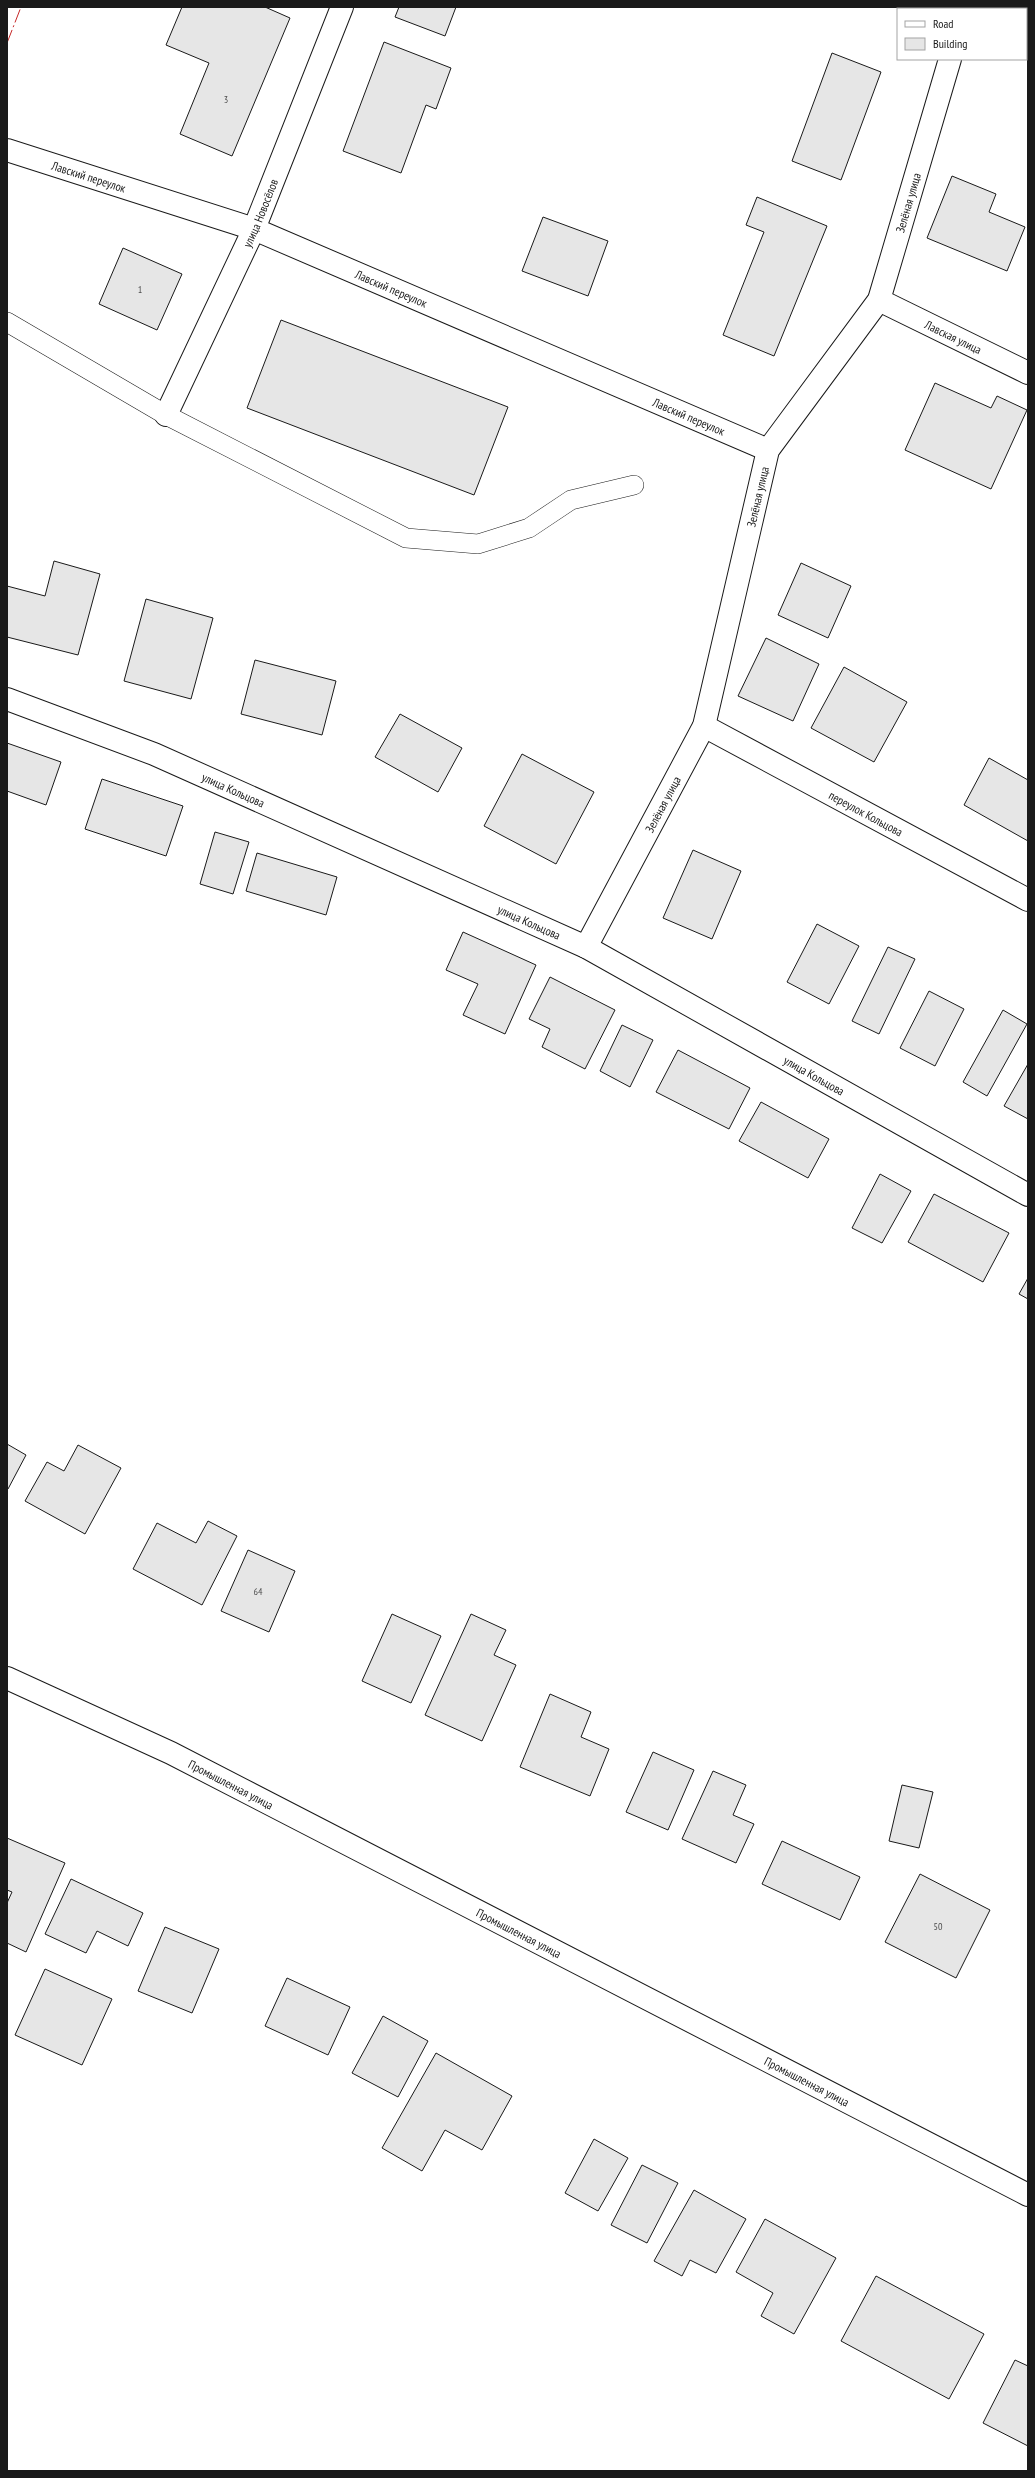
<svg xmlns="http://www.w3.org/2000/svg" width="1035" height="2478" font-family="'PT Sans Narrow',sans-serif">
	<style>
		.building { fill: #e6e6e6; stroke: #1a1a1a }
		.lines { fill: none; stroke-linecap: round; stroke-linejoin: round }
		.lane-casing { stroke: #1a1a1a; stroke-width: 20 }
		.street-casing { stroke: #1a1a1a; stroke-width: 24 }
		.secondary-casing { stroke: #1a1a1a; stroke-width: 24 }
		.lane { stroke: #fff; stroke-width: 19 }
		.street { stroke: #fff; stroke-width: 22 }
		.secondary { stroke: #fff; stroke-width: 22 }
		.power { stroke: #c62828; stroke-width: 1; stroke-dasharray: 14 3 2 3; stroke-linecap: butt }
		.labels { text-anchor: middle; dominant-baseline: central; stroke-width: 3; stroke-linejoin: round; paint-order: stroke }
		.number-label { font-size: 10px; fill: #4d4d4d }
		.street-label { font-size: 12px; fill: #1a1a1a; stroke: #fff }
	</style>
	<rect width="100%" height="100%" fill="#fff"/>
	<g class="building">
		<polygon points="182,7 265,7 290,18 232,156 180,134 209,63 166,45"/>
		<polygon points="399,7 456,7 445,36 395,17"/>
		<polygon points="384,42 451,68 436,109 426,105 401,173 343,151"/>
		<polygon points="832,53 881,72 841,180 792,161"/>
		<polygon points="952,176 996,194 989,212 1025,227 1007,271 927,238"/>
		<polygon points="757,197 827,226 774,356 723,335 764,232 746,225"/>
		<polygon points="543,217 608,241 588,296 522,271"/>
		<polygon points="123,248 182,274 157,330 99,304"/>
		<polygon points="281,320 508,407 474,495 247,408"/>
		<polygon points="935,383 991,408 997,396 1027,410 991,489 905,450"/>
		<polygon points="54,561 100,574 78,655 7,637 7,586 45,596"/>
		<polygon points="801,563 851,586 828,638 778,615"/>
		<polygon points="146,599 213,618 191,699 124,681"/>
		<polygon points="766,638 819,664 793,721 738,696"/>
		<polygon points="255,660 336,681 322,735 241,714"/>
		<polygon points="844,667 907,702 874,762 811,728"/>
		<polygon points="400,714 462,748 438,792 375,757"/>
		<polygon points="7,743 61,762 46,805 7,791"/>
		<polygon points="522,754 594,792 556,864 484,826"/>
		<polygon points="989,758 1028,780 1028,841 964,805"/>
		<polygon points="102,779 183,806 166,856 85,829"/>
		<polygon points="215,832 249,842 233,894 200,884"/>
		<polygon points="693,850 741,871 712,939 663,918"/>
		<polygon points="257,853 337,877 326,915 246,891"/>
		<polygon points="817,924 859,946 829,1004 787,982"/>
		<polygon points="463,932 536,965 505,1034 463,1015 478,984 446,970"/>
		<polygon points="888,947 915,959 879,1034 852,1021"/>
		<polygon points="550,977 615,1010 585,1069 542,1047 550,1029 529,1019"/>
		<polygon points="929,991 964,1009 935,1066 900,1048"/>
		<polygon points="1003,1010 1027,1024 987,1096 963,1082"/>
		<polygon points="622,1025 653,1040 630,1087 600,1071"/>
		<polygon points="678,1050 750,1088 729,1129 656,1092"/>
		<polygon points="1028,1064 1028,1119 1004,1106"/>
		<polygon points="761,1102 829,1139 808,1178 739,1141"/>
		<polygon points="880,1174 911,1191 882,1243 852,1228"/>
		<polygon points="934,1194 1009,1233 983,1282 908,1242"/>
		<polygon points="1028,1278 1028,1299 1019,1294"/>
		<polygon points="7,1444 26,1455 8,1489 7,1489"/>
		<polygon points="78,1445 121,1468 85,1534 25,1501 47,1462 64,1471"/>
		<polygon points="208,1521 237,1536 202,1605 133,1569 157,1523 196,1543"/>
		<polygon points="248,1550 295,1571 269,1632 221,1611"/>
		<polygon points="392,1614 441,1636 411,1703 362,1681"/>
		<polygon points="471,1614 506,1630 494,1655 516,1665 482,1741 425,1715"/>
		<polygon points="550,1694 591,1712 581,1737 609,1749 590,1796 520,1767"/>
		<polygon points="653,1752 694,1770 668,1830 626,1812"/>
		<polygon points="713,1771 746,1785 733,1815 754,1824 736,1863 682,1839"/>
		<polygon points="902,1785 933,1792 919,1848 889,1841"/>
		<polygon points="7,1838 65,1863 26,1952 7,1943 7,1903 12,1892 7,1890"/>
		<polygon points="782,1841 860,1877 840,1920 762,1884"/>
		<polygon points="920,1874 990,1910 956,1978 885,1942"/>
		<polygon points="71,1879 143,1913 128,1946 97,1931 86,1953 45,1934"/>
		<polygon points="165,1927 219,1949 192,2013 138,1991"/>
		<polygon points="45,1969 112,1999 82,2065 15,2035"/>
		<polygon points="287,1978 350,2007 328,2055 265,2026"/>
		<polygon points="383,2016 428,2041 398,2097 352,2073"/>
		<polygon points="436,2053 512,2096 482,2150 445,2130 422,2171 382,2148"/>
		<polygon points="594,2139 628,2158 598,2211 565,2193"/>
		<polygon points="642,2165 678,2183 647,2243 611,2225"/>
		<polygon points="694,2190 746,2219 716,2273 690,2260 682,2276 654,2261"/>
		<polygon points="765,2219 836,2258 794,2334 761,2316 773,2293 736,2272"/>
		<polygon points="876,2276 984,2334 949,2399 841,2341"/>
		<polygon points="1015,2360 1028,2366 1028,2446 983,2423"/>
	</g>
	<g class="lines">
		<g class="lane-casing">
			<polyline id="lane" points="7,322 166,415 406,538 478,544 529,528 571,500 634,485"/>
		</g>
		<g class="street-casing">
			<g id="street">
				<polyline points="965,9 965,7"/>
				<path id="s1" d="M7,150L254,229L768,450"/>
				<path id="s2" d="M879,300L1028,373"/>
				<path id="s3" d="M166,415L254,229L342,7"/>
				<path id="s4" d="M7,699L154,754L586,947L1028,1195"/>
				<path id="s5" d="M704,726L1028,900"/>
				<path id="s6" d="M586,947L704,726L768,450L879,300L950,59"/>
			</g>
		</g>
		<g class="secondary-casing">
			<g id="secondary">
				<path id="s7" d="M7,1678L171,1753L1028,2195"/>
			</g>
		</g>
		<use href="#lane" class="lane"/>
		<use href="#street" class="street"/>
		<use href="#secondary" class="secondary"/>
		<polyline class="power" points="7,43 21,7"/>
	</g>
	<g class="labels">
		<g class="number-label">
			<text x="226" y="99">3</text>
			<text x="140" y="289">1</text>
			<text x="258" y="1591">64</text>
			<text x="938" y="1926">50</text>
		</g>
		<g class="street-label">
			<text stroke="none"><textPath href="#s1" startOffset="86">Лавский переулок</textPath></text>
			<text stroke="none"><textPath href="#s6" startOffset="822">Зелёная улица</textPath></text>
			<text stroke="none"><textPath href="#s3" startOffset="223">улица Новосёлов</textPath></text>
			<text stroke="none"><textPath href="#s1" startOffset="409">Лавский переулок</textPath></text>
			<text stroke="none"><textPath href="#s2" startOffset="83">Лавская улица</textPath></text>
			<text stroke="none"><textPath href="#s1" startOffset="733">Лавский переулок</textPath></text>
			<text stroke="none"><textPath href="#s6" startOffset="486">Зелёная улица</textPath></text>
			<text stroke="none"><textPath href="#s4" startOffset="244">улица Кольцова</textPath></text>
			<text stroke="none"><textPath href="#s6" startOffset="162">Зелёная улица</textPath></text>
			<text stroke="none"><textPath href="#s5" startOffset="184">переулок Кольцова</textPath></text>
			<text stroke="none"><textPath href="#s4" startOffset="568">улица Кольцова</textPath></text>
			<text stroke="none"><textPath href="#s4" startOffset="892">улица Кольцова</textPath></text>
			<text stroke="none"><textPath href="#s7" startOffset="248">Промышленная улица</textPath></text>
			<text stroke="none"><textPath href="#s7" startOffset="572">Промышленная улица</textPath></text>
			<text stroke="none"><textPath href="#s7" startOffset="896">Промышленная улица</textPath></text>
		</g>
	</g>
	<rect width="1035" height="2478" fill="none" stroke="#1a1a1a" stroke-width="16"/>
	<rect x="897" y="8" width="130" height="52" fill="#ffffff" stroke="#a3a3a3"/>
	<rect x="905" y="21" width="20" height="6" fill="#ffffff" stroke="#a3a3a3"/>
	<text x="933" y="28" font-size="12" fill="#1a1a1a">Road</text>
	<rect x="905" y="38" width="20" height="12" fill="#e6e6e6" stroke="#a3a3a3"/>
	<text x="933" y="48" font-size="12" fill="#1a1a1a">Building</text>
</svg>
